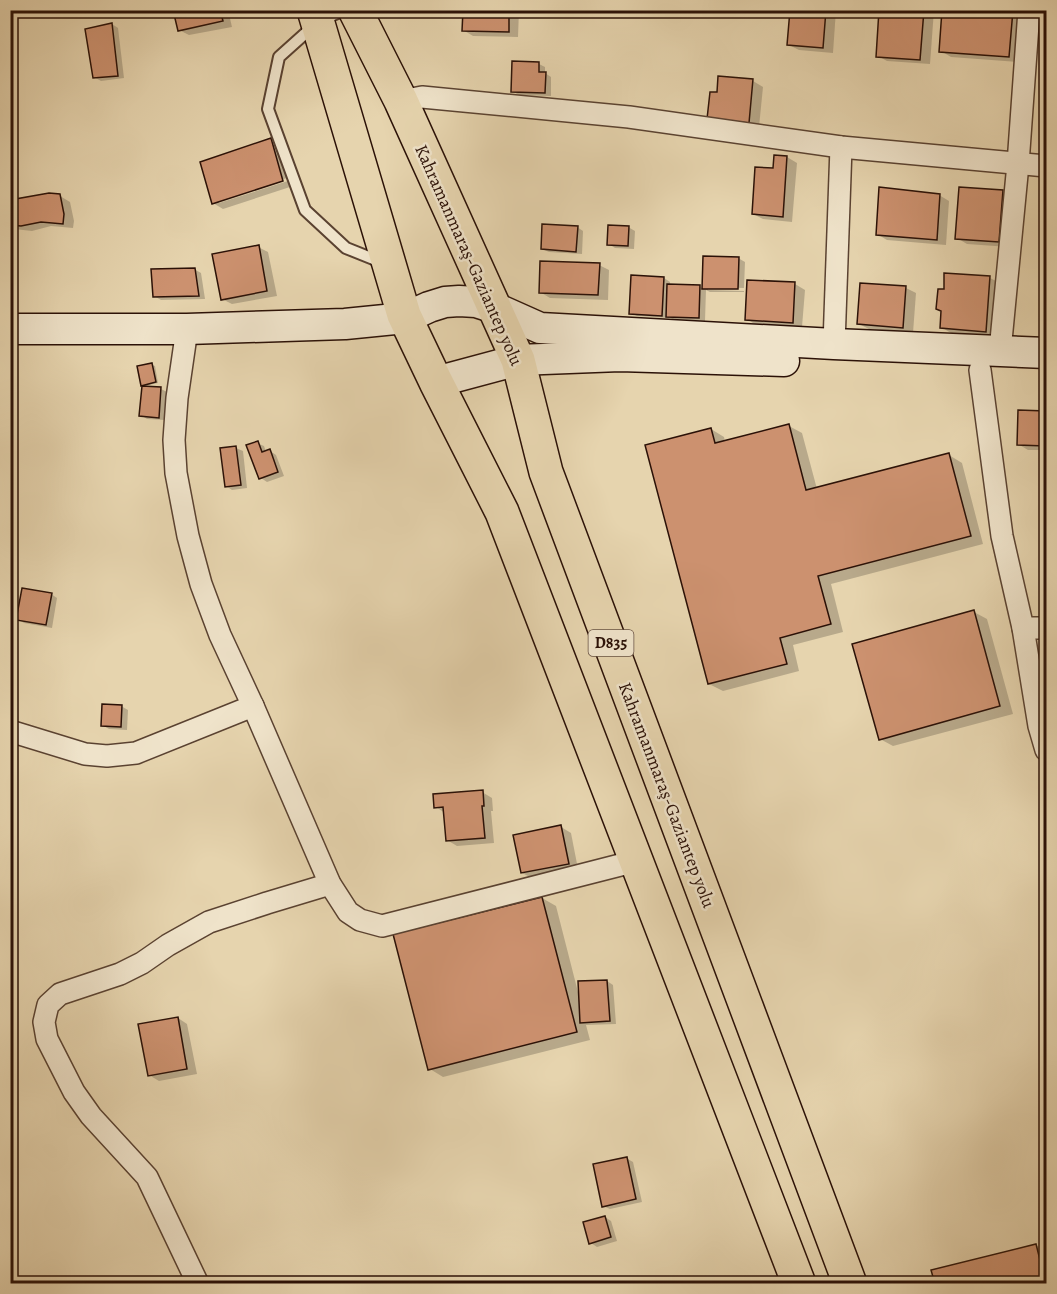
<svg xmlns="http://www.w3.org/2000/svg" width="1057" height="1294" font-family="Alegreya,serif">
	<style>
		.shadow { fill: #0003 }
		.building { fill: #cc916f; stroke: #2b1107; stroke-width: 1.5 }
		.lines { fill: none; stroke-linecap: round; stroke-linejoin: round }
		.lane-casing { stroke: #5a4231; stroke-width: 14 }
		.street-casing { stroke: #5a4231; stroke-width: 24 }
		.secondary-casing { stroke: #2b1107; stroke-width: 33 }
		.highway-casing { stroke: #2b1107; stroke-width: 36 }
		.lane { stroke: #efe3ca; stroke-width: 10 }
		.street { stroke: #efe3ca; stroke-width: 21 }
		.secondary { stroke: #efe3ca; stroke-width: 30 }
		.highway { stroke: #e6d4ae; stroke-width: 33 }
		.labels { text-anchor: middle; dominant-baseline: central; stroke-width: 5; stroke-linejoin: round; paint-order: stroke }
		.shield { fill: #efe3ca; stroke: #665042; stroke-width: 1.5 }
		.shield-label { font-size: 16px; font-weight: bold; fill: #2b1107 }
		.street-label { font-size: 18px; fill: #2b1107; stroke: #efe3ca }
	</style>
	<rect width="100%" height="100%" fill="#e6d4ae"/>
	<filter id="stains"><feTurbulence type="fractalNoise" baseFrequency=".00333" numOctaves="4"/><feColorMatrix values="0 0 0 0 .2 0 0 0 0 .09 0 0 0 0 .02 0 0 0 .5 -.17"/></filter>
	<radialGradient id="worn" r=".72"><stop offset=".6" stop-color="#630" stop-opacity="0"/><stop offset="1" stop-color="#630" stop-opacity=".3"/></radialGradient>
	<g class="shadow">
		<polygon points="174,10 228,10 232,27 189,35 179,30"/>
		<polygon points="464,10 519,10 518,37 473,36 463,30"/>
		<polygon points="792,10 836,10 833,53 799,50 789,45"/>
		<polygon points="881,10 934,10 930,64 887,61 878,56"/>
		<polygon points="944,10 1023,10 1019,62 951,57 941,51"/>
		<polygon points="112,24 118,28 124,78 101,81 94,77"/>
		<polygon points="539,64 545,67 545,73 551,77 551,96 519,95 512,91"/>
		<polygon points="720,78 753,81 763,87 759,127 718,123 718,94"/>
		<polygon points="271,140 281,146 290,177 219,200 219,203 291,180 293,186 223,209 213,203"/>
		<polygon points="776,156 787,157 797,163 792,222 763,219 753,214 775,170"/>
		<polygon points="1002,191 1012,197 1009,247 967,244 957,238"/>
		<polygon points="939,195 949,201 946,245 887,240 877,234"/>
		<polygon points="60,196 70,202 74,221 73,228 51,226 32,231 14,229 10,227 10,202"/>
		<polygon points="577,227 583,231 582,254 549,252 542,249"/>
		<polygon points="628,227 635,231 634,249 615,248 609,244"/>
		<polygon points="258,247 268,252 277,296 232,304 222,299"/>
		<polygon points="738,258 745,262 744,288 708,287 708,290 744,291 744,292 710,292 706,290 705,321 674,320 669,317 669,318 637,316 631,313 633,276 664,278 670,282 670,286 700,287 703,289"/>
		<polygon points="599,265 609,270 608,300 550,298 540,292"/>
		<polygon points="194,269 201,273 205,299 161,300 154,296"/>
		<polygon points="990,278 1000,283 995,336 951,333 941,327 945,290"/>
		<polygon points="795,284 805,290 802,327 756,325 747,319"/>
		<polygon points="906,288 916,293 913,333 869,329 859,324"/>
		<polygon points="152,365 155,366 158,383 144,386 142,385"/>
		<polygon points="161,389 167,392 165,420 147,419 141,415"/>
		<polygon points="1019,412 1046,413 1046,450 1028,450 1018,444"/>
		<polygon points="789,426 802,433 817,489 949,455 962,463 983,544 831,584 843,632 793,645 799,671 723,691 709,684 711,429 724,437 725,442"/>
		<polygon points="257,443 264,446 266,452 270,451 276,455 284,476 267,482 261,478"/>
		<polygon points="236,448 243,451 247,488 232,490 226,486"/>
		<polygon points="51,594 57,598 52,628 24,623 18,619"/>
		<polygon points="974,612 987,619 1013,714 893,746 880,739"/>
		<polygon points="121,706 128,710 127,730 109,729 102,725"/>
		<polygon points="482,792 492,798 493,811 491,811 494,843 457,846 447,840 445,813 436,807"/>
		<polygon points="561,827 571,833 578,869 532,878 522,873"/>
		<polygon points="542,898 556,906 579,996 607,981 613,985 616,1024 586,1025 590,1040 443,1077 430,1069"/>
		<polygon points="178,1018 187,1024 197,1074 159,1081 149,1075"/>
		<polygon points="626,1158 633,1162 642,1202 610,1209 603,1206"/>
		<polygon points="605,1217 611,1221 617,1241 597,1247 591,1243"/>
		<polygon points="1036,1245 1046,1251 1046,1284 936,1284"/>
	</g>
	<g class="building">
		<polygon points="173,10 220,10 223,21 178,31"/>
		<polygon points="463,10 509,10 509,32 462,31"/>
		<polygon points="790,10 826,10 823,48 787,45"/>
		<polygon points="879,10 924,10 920,60 876,57"/>
		<polygon points="942,10 1013,10 1009,57 939,52"/>
		<polygon points="112,23 118,76 93,78 85,29"/>
		<polygon points="512,61 539,62 539,72 546,72 545,93 511,92"/>
		<polygon points="718,76 753,79 749,123 707,119 710,92 717,92"/>
		<polygon points="271,138 283,181 212,204 200,162"/>
		<polygon points="774,155 787,156 783,217 752,214 755,167 773,168"/>
		<polygon points="879,187 940,194 937,240 876,235"/>
		<polygon points="959,187 1003,190 999,242 955,239"/>
		<polygon points="49,193 60,194 64,214 63,224 41,222 21,226 10,225 10,200"/>
		<polygon points="542,224 578,226 576,252 541,249"/>
		<polygon points="608,225 629,226 628,246 607,245"/>
		<polygon points="259,245 267,291 221,300 212,254"/>
		<polygon points="703,256 739,257 738,289 702,289"/>
		<polygon points="540,261 600,263 598,295 539,293"/>
		<polygon points="195,268 199,296 153,297 151,269"/>
		<polygon points="944,273 990,276 986,332 940,328 941,311 936,309 938,289 944,289"/>
		<polygon points="631,275 664,277 662,316 629,314"/>
		<polygon points="747,280 795,282 793,323 745,320"/>
		<polygon points="860,283 906,286 903,328 857,324"/>
		<polygon points="667,284 700,285 699,318 666,317"/>
		<polygon points="152,363 156,382 141,386 137,366"/>
		<polygon points="142,386 161,387 159,418 139,416"/>
		<polygon points="1018,410 1046,411 1046,446 1017,445"/>
		<polygon points="789,424 806,490 949,453 971,536 818,576 831,624 780,638 787,664 708,684 645,445 711,428 715,443"/>
		<polygon points="258,441 262,452 270,449 278,472 259,479 246,445"/>
		<polygon points="236,446 241,485 225,487 220,448"/>
		<polygon points="22,588 52,593 46,625 16,620"/>
		<polygon points="974,610 1000,706 879,740 852,644"/>
		<polygon points="102,704 122,705 121,727 101,726"/>
		<polygon points="483,790 484,806 482,806 485,838 446,841 443,807 434,808 433,794"/>
		<polygon points="561,825 569,864 521,873 513,835"/>
		<polygon points="542,897 577,1032 428,1070 393,934"/>
		<polygon points="607,980 610,1021 580,1023 578,981"/>
		<polygon points="178,1017 187,1069 148,1076 138,1024"/>
		<polygon points="627,1157 636,1199 602,1207 593,1164"/>
		<polygon points="605,1216 611,1237 589,1244 583,1222"/>
		<polygon points="1036,1244 1046,1284 935,1284 931,1270"/>
	</g>
	<g class="lines">
		<g class="lane-casing">
			<polyline id="lane" points="344,10 318,22 279,57 268,109 305,210 346,248 381,262"/>
		</g>
		<g class="street-casing">
			<g id="street">
				<polyline points="401,101 422,97 629,117 841,147 1046,166"/>
				<polyline points="187,329 177,398 174,440 176,473 188,536 201,584 220,635 253,706 330,884 348,912 360,920 382,926 636,861"/>
				<polyline points="834,344 841,147"/>
				<polyline points="1000,351 1018,164 1029,10"/>
				<polyline points="980,370 1002,536 1023,628 1039,726 1046,750"/>
				<polyline points="1023,628 1046,628"/>
				<polyline points="10,731 85,754 107,756 136,753 253,706"/>
				<polyline points="198,1284 147,1177 91,1116 74,1092 47,1039 44,1022 48,1005 60,994 120,974 142,963 168,945 209,922 267,903 330,884"/>
			</g>
		</g>
		<g class="secondary-casing">
			<g id="secondary">
				<polyline points="10,329 187,329 345,324 405,318 429,307 445,302 459,301 476,302 495,308 540,328 834,344 1046,353"/>
				<polyline points="436,382 518,360 620,356 784,361"/>
			</g>
		</g>
		<g class="highway-casing">
			<g id="highway">
				<polyline points="314,10 404,315 436,382 502,512 799,1284"/>
				<polyline points="355,10 401,101 518,360 546,472 850,1284"/>
			</g>
		</g>
		<use href="#lane" class="lane"/>
		<use href="#street" class="street"/>
		<use href="#secondary" class="secondary"/>
		<use href="#highway" class="highway"/>
	</g>
	<g class="labels">
		<rect class="shield" x="588.5" y="630" width="45" height="26" rx="4.5"/>
		<g class="shield-label">
			<text x="611" y="643">D835</text>
		</g>
		<g class="street-label">
			<text transform="translate(469 255) rotate(66)">Kahramanmaraş-Gaziantep yolu</text>
			<text transform="translate(667 795) rotate(69)">Kahramanmaraş-Gaziantep yolu</text>
		</g>
	</g>
	<rect width="1057" height="1294" fill="none" stroke="#e6d4ae" stroke-width="36"/>
	<rect x="12" y="12" width="1033" height="1270" fill="none" stroke="#2b1107" stroke-width="3"/>
	<rect x="18" y="18" width="1021" height="1258" fill="none" stroke="#2b1107" stroke-width="1.5"/>
	<rect width="100%" height="100%" filter="url(#stains)"/>
	<rect width="100%" height="100%" fill="url(#worn)"/>
</svg>
